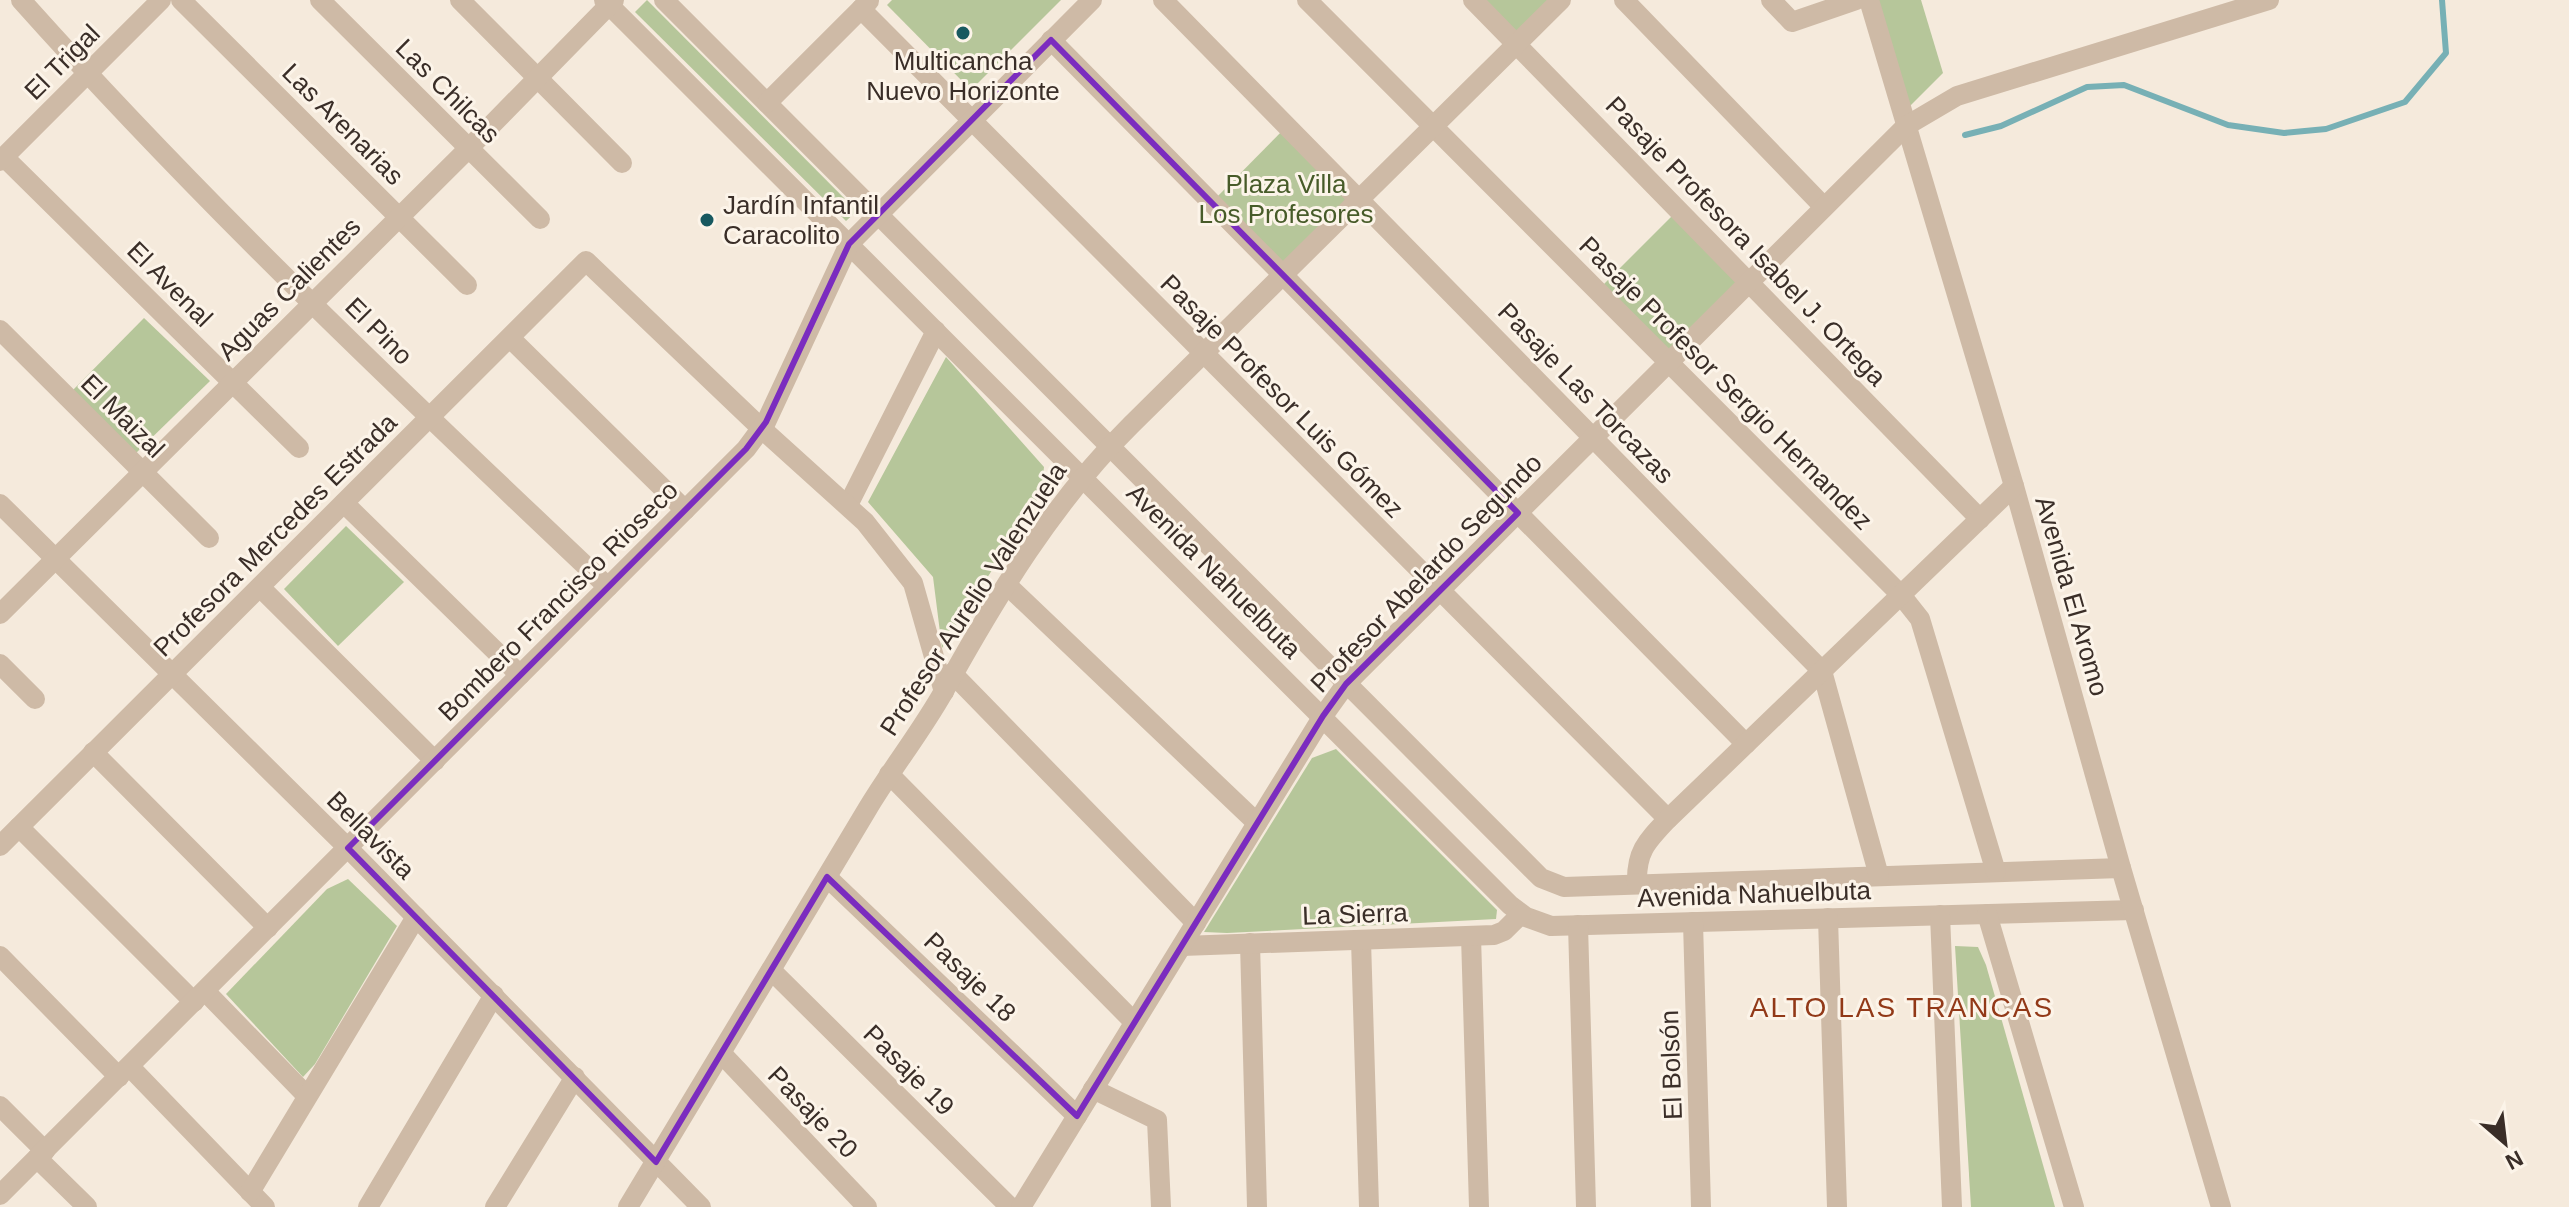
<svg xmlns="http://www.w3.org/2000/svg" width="2569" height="1207" font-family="Arial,sans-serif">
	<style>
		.green { fill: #b6c69a }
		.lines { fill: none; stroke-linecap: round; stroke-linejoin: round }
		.stream { stroke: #77b0b5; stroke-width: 6 }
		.minor { stroke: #cebaa6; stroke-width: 20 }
		.marked { fill: none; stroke: #7b2cbf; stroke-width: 6; stroke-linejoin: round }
		.poi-dot { fill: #185960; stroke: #fcf4e9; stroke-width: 3 }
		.labels { text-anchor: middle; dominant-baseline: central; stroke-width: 6; stroke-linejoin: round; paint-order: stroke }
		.poi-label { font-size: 26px; fill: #3a2e28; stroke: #fcf4e9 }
		.street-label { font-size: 26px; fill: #3a2e28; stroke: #fcf4e9 }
		.park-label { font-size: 26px; fill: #475b29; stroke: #fcf4e9 }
		.neighbourhood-label { font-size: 28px; letter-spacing: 2px; fill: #923918; stroke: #fcf4e9 }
	</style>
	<rect width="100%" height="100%" fill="#f5eadc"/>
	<g class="green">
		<polygon points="647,0 857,211 846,221 635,12"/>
		<polygon points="892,0 1061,0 971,90 887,5"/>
		<polygon points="1473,0 1561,0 1517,43"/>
		<polygon points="1878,0 1921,0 1943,73 1910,106"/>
		<polygon points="1287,126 1359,199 1282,275 1211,203"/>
		<polygon points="1679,209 1750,282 1669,363 1597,291"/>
		<polygon points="144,318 210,381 135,454 72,391"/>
		<polygon points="946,357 1044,467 1041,494 942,648 933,577 868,502"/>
		<polygon points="346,526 404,582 338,646 284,589"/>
		<polygon points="1336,749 1497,910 1496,919 1227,933 1204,932 1312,758"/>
		<polygon points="348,879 397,926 315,1064 303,1077 226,994 327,889"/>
		<polygon points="1955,946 1978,947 1986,965 2055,1207 1971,1207"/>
	</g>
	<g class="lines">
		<polyline class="stream" points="1965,135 2001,126 2087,87 2124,85 2228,125 2284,133 2326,129 2405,102 2446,53 2442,0"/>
		<g class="minor">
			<path d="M21,0C205,206 407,397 608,587"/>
			<polyline points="181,0 467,285"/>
			<polyline points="320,0 540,219"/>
			<polyline points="460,0 622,163"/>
			<polyline points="604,0 1510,905 1526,917 1551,926 2134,910"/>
			<polyline points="664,0 1541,878 1564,887 2121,868"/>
			<polyline points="1163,0 1822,671 1879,876"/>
			<polyline points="1307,0 1901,595 1920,619 1996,872"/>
			<polyline points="1473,0 1980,519"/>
			<polyline points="1624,0 1824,207"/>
			<polyline points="1771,0 1792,22 1856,0"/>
			<polyline points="1869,0 2014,486 2121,868 2221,1207"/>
			<polyline points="861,9 1668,819"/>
			<polyline points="1051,40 1746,744"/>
			<polyline points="767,103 869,1"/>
			<polyline points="4,157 299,448"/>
			<polyline points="0,161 161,0"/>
			<polyline points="0,330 209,538"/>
			<polyline points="510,338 685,510"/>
			<polyline points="344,503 520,675"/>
			<polyline points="0,504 348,848 701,1207"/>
			<polyline points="848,505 936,331"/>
			<polyline points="1007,585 1257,823"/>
			<polyline points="260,587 435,761"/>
			<polyline points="0,614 469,148 614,0"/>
			<polyline points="0,664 35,699"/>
			<polyline points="952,673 1196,923"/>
			<polyline points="93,752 268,928"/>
			<polyline points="889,774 1134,1022"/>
			<polyline points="19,827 194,1002"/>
			<polyline points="0,846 586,261 762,429 865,522 913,583 944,692"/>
			<polyline points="827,877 1077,1116"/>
			<path d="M1637,884C1636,852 1646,842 1668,819L2014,486"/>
			<polyline points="1987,914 2074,1207"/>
			<polyline points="1940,915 1952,1207"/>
			<polyline points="1828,918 1837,1207"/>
			<polyline points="1693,922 1701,1207"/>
			<polyline points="1578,925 1586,1207"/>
			<polyline points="1471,936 1479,1207"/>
			<polyline points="1361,940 1369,1207"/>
			<polyline points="1250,943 1257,1207"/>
			<polyline points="1182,946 1494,935 1504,931 1521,914"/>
			<polyline points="0,956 119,1077"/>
			<polyline points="771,970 1010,1207"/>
			<polyline points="205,991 307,1096"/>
			<polyline points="721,1053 867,1207"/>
			<polyline points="130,1067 265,1207"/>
			<polyline points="1093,1089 1157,1120 1161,1207"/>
			<polyline points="0,1106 45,1151"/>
			<polyline points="37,1158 87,1207"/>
			<polyline points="250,1192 416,917"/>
			<polyline points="0,1195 746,449 766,422 849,244 1092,0"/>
			<polyline points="368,1207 494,995"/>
			<polyline points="495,1207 575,1077"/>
			<path d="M628,1207C709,1074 788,941 868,808C892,768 921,732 944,691C996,597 1054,501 1131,425L1561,0"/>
			<polyline points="1021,1207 1323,716 1346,684 1906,126 1957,96 2269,0"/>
		</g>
	</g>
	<path class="marked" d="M1051,40L1518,513L1346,684L1323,716L1077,1116L827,877L656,1162L348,848L746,449L766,422L849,244Z"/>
	<g class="poi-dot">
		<circle cx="963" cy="33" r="8"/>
		<circle cx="707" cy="220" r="8"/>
	</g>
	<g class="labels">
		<g class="poi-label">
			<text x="963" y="61">Multicancha<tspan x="963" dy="30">Nuevo Horizonte</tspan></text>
			<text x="723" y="205" text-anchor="start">Jardín Infantil<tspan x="723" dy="30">Caracolito</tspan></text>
		</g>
		<g class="street-label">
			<text transform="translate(62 62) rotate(-45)">El Trigal</text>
			<text transform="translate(448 91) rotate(45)">Las Chilcas</text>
			<text transform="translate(343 124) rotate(45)">Las Arenarias</text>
			<text transform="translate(1746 241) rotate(46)">Pasaje Profesora Isabel J. Ortega</text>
			<text transform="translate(170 284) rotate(45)">El Avenal</text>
			<text transform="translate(289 289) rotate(-45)">Aguas Calientes</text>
			<text transform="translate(379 331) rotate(45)">El Pino</text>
			<text transform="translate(1726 383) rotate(45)">Pasaje Profesor Sergio Hernandez</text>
			<text transform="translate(1586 393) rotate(46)">Pasaje Las Torcazas</text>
			<text transform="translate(1282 396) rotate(45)">Pasaje Profesor Luis Gómez</text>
			<text transform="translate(123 416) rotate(45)">El Maizal</text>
			<text transform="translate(275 535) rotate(-45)">Profesora Mercedes Estrada</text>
			<text transform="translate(1214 571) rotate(45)">Avenida Nahuelbuta</text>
			<text transform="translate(1426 573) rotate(-46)">Profesor Abelardo Segundo</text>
			<text transform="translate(2072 596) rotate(74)">Avenida El Aromo</text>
			<text transform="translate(973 599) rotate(-57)">Profesor Aurelio Valenzuela</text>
			<text transform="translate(558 601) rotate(-45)">Bombero Francisco Rioseco</text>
			<text transform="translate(371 835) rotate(45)">Bellavista</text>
			<text transform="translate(1754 894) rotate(-2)">Avenida Nahuelbuta</text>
			<text transform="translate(1355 914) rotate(-2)">La Sierra</text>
			<text transform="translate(970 977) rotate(44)">Pasaje 18</text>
			<text transform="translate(1671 1065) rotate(-92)">El Bolsón</text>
			<text transform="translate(909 1070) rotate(45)">Pasaje 19</text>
			<text transform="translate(813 1112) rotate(46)">Pasaje 20</text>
		</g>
		<g class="park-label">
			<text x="1286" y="184">Plaza Villa<tspan x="1286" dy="30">Los Profesores</tspan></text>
		</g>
		<g class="neighbourhood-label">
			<text x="1902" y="1007">ALTO LAS TRANCAS</text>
		</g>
	</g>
	<g transform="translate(2505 1143) rotate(152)" stroke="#fcf4e9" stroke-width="6" paint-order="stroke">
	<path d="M0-6L14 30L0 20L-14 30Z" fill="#3a2e28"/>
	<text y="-12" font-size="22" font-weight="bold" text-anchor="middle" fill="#3a2e28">N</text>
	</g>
</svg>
